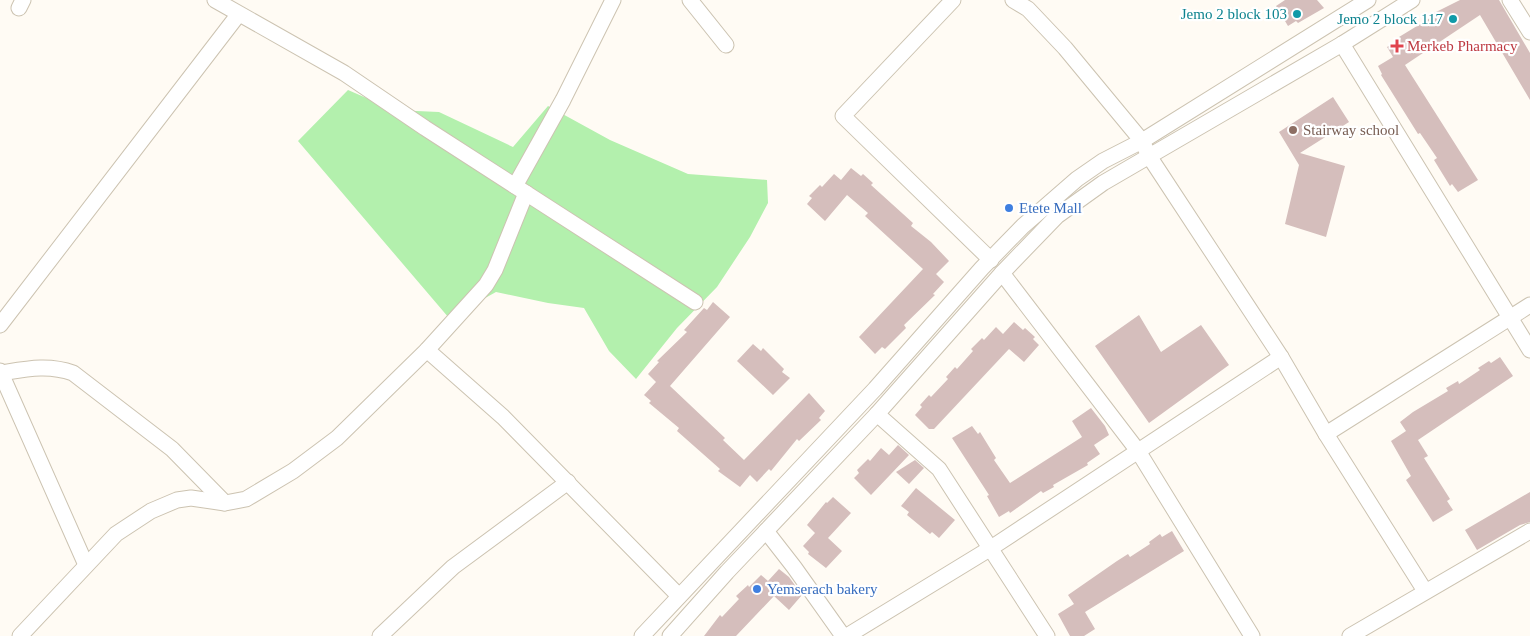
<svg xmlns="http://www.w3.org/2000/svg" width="1530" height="636" font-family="'Times New Roman',serif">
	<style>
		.green { fill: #b3f0ad }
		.building { fill: #d5bebc }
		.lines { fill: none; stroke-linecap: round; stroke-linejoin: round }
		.minor-casing { stroke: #ccc3b1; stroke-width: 17 }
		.minor { stroke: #fff; stroke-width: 15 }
		.culture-dot { fill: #0f9aa8; stroke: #fff; stroke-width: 2 }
		.health-dot { fill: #e0444e; stroke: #fff; stroke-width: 2 }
		.education-dot { fill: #8d6e63; stroke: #fff; stroke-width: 2 }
		.shop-dot { fill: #3f7fe0; stroke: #fff; stroke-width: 2 }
		.labels { text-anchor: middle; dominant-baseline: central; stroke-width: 4.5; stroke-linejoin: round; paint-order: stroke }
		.culture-label { font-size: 15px; fill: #0d838f; stroke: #fff; text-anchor: end }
		.health-label { font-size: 15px; fill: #be3a42; stroke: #fff; text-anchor: start }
		.education-label { font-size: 15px; fill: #785e54; stroke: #fff; text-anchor: start }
		.shop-label { font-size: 15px; fill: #366cbe; stroke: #fff; text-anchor: start }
	</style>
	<rect width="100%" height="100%" fill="#fffbf4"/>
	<polygon class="green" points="348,90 394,110 439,112 513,147 548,106 610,140 688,174 767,180 768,203 750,237 717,287 677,328 636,379 609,351 584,308 548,303 496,292 449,318 298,141"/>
	<g class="building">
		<polygon points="1285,0 1317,0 1324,8 1298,23 1296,21 1288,26 1276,6"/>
		<polygon points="1460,0 1499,0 1530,53 1530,100 1480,15 1405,65 1478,180 1458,192 1452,184 1450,186 1434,160 1437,158 1420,133 1418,134 1381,75 1382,74 1378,66 1393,57 1387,47 1401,39 1399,37 1435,15 1434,13"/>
		<polygon points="1333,97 1349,122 1300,153 1345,166 1326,237 1285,224 1299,165 1279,132"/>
		<polygon points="851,168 861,176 863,174 873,183 871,185 913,223 911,226 931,242 949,261 936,274 944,282 933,294 935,295 904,325 906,328 885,349 882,347 875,354 859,337 923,269 865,216 868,213 847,195 825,221 807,204 812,198 809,196 820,185 822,187 834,174 841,180"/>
		<polygon points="713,302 730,317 670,386 725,438 723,440 744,460 809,393 825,411 819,418 821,420 799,441 797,439 771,471 769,469 757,482 750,475 740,487 718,471 720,469 677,431 679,428 649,403 651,401 644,395 656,382 648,374 659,362 657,361 687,332 684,330 704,308 707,310"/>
		<polygon points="1139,315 1161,352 1201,325 1229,365 1149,423 1095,346"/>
		<polygon points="1014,322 1023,330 1025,328 1035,337 1033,339 1039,345 1024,362 1009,349 934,429 929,429 915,415 922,407 920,405 929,395 931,397 948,379 946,377 955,367 957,369 973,351 971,349 982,338 984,340 996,327 1003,334"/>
		<polygon points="753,344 761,351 763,348 784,369 782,372 790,378 773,395 737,361"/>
		<polygon points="1500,357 1513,376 1418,440 1428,456 1424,458 1450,499 1447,501 1453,510 1433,522 1406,480 1411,476 1391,441 1406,431 1400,422 1413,412 1448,391 1446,388 1458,381 1459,384 1480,370 1478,368 1489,361 1491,363"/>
		<polygon points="1091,408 1105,426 1109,435 1094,445 1100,454 1087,463 1088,465 1053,485 1054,487 1043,493 1041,491 1010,513 1009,511 999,517 987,496 989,495 952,438 972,426 978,434 980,432 996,458 994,460 1010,483 1082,437 1072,421"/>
		<polygon points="898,445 909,455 871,495 854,478 859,473 857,470 868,459 870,461 881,448 889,455"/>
		<polygon points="915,460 924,468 909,484 896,472"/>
		<polygon points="916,488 955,520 939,538 932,532 930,534 907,515 909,512 901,506"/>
		<polygon points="1530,492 1530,522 1520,525 1477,550 1465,530"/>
		<polygon points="833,497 851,513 828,538 842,551 826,568 808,554 809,552 803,546 815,533 807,525 826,502 827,503"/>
		<polygon points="1172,531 1184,551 1085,612 1095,629 1084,636 1070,636 1058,614 1074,604 1068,595 1117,561 1128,554 1130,557 1150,544 1149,542 1160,534 1162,537"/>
		<polygon points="779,569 789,577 802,595 789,610 774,596 736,636 704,636 720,615 722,617 739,599 736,596 748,585 749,587 761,575 768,581"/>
	</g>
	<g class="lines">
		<g class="minor-casing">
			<g id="minor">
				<polyline points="215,0 344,73 425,128 695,302"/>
				<polyline points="690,0 726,45"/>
				<polyline points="953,0 843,116 991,260"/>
				<polyline points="1013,0 1028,9 1065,48 1142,141 1149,156 1281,357 1326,434 1425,591"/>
				<polyline points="1510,0 1530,32"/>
				<polyline points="19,8 23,0"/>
				<polyline points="1342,44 1530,350"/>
				<polyline points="515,186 563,100 613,0"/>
				<polyline points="1002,273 1138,451 1252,636"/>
				<polyline points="0,325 238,15"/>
				<polyline points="427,350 503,417 679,596"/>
				<polyline points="0,371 86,565"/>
				<path d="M1,373C26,369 48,364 73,373L172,449L225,503"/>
				<polyline points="877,414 939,469 1047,636"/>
				<polyline points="1326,434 1530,305"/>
				<polyline points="766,531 794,567 843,636"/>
				<polyline points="20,636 116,534 151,511 177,500 191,498 225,503 246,499 293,471 337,438 427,350 486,285 495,270 526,193"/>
				<polyline points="380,636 453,567 568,482"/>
				<polyline points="642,636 875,389 982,268 1023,226 1077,179 1103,161 1142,141 1368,0"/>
				<polyline points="670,636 727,572 877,414 1002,273 1057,216 1103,183 1342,44 1412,0"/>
				<polyline points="847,636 991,548 1281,357"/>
				<polyline points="1350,636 1530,531"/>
			</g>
		</g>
		<use href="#minor" class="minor"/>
	</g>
	<g class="culture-dot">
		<circle cx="1297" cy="14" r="5"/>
		<circle cx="1453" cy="19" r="5"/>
	</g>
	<path class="health-dot" d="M1394.5 38.5h5v5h5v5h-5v5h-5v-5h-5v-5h5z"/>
	<circle class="education-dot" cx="1293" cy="130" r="5"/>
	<g class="shop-dot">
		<circle cx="1009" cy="208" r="5"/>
		<circle cx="757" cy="589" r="5"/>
	</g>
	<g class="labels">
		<g class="culture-label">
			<text x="1287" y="14">Jemo 2 block 103</text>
			<text x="1443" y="19">Jemo 2 block 117</text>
		</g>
		<g class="health-label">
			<text x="1407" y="46">Merkeb Pharmacy</text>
		</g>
		<g class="education-label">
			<text x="1303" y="130">Stairway school</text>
		</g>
		<g class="shop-label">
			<text x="1019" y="208">Etete Mall</text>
			<text x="767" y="589">Yemserach bakery</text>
		</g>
	</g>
</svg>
